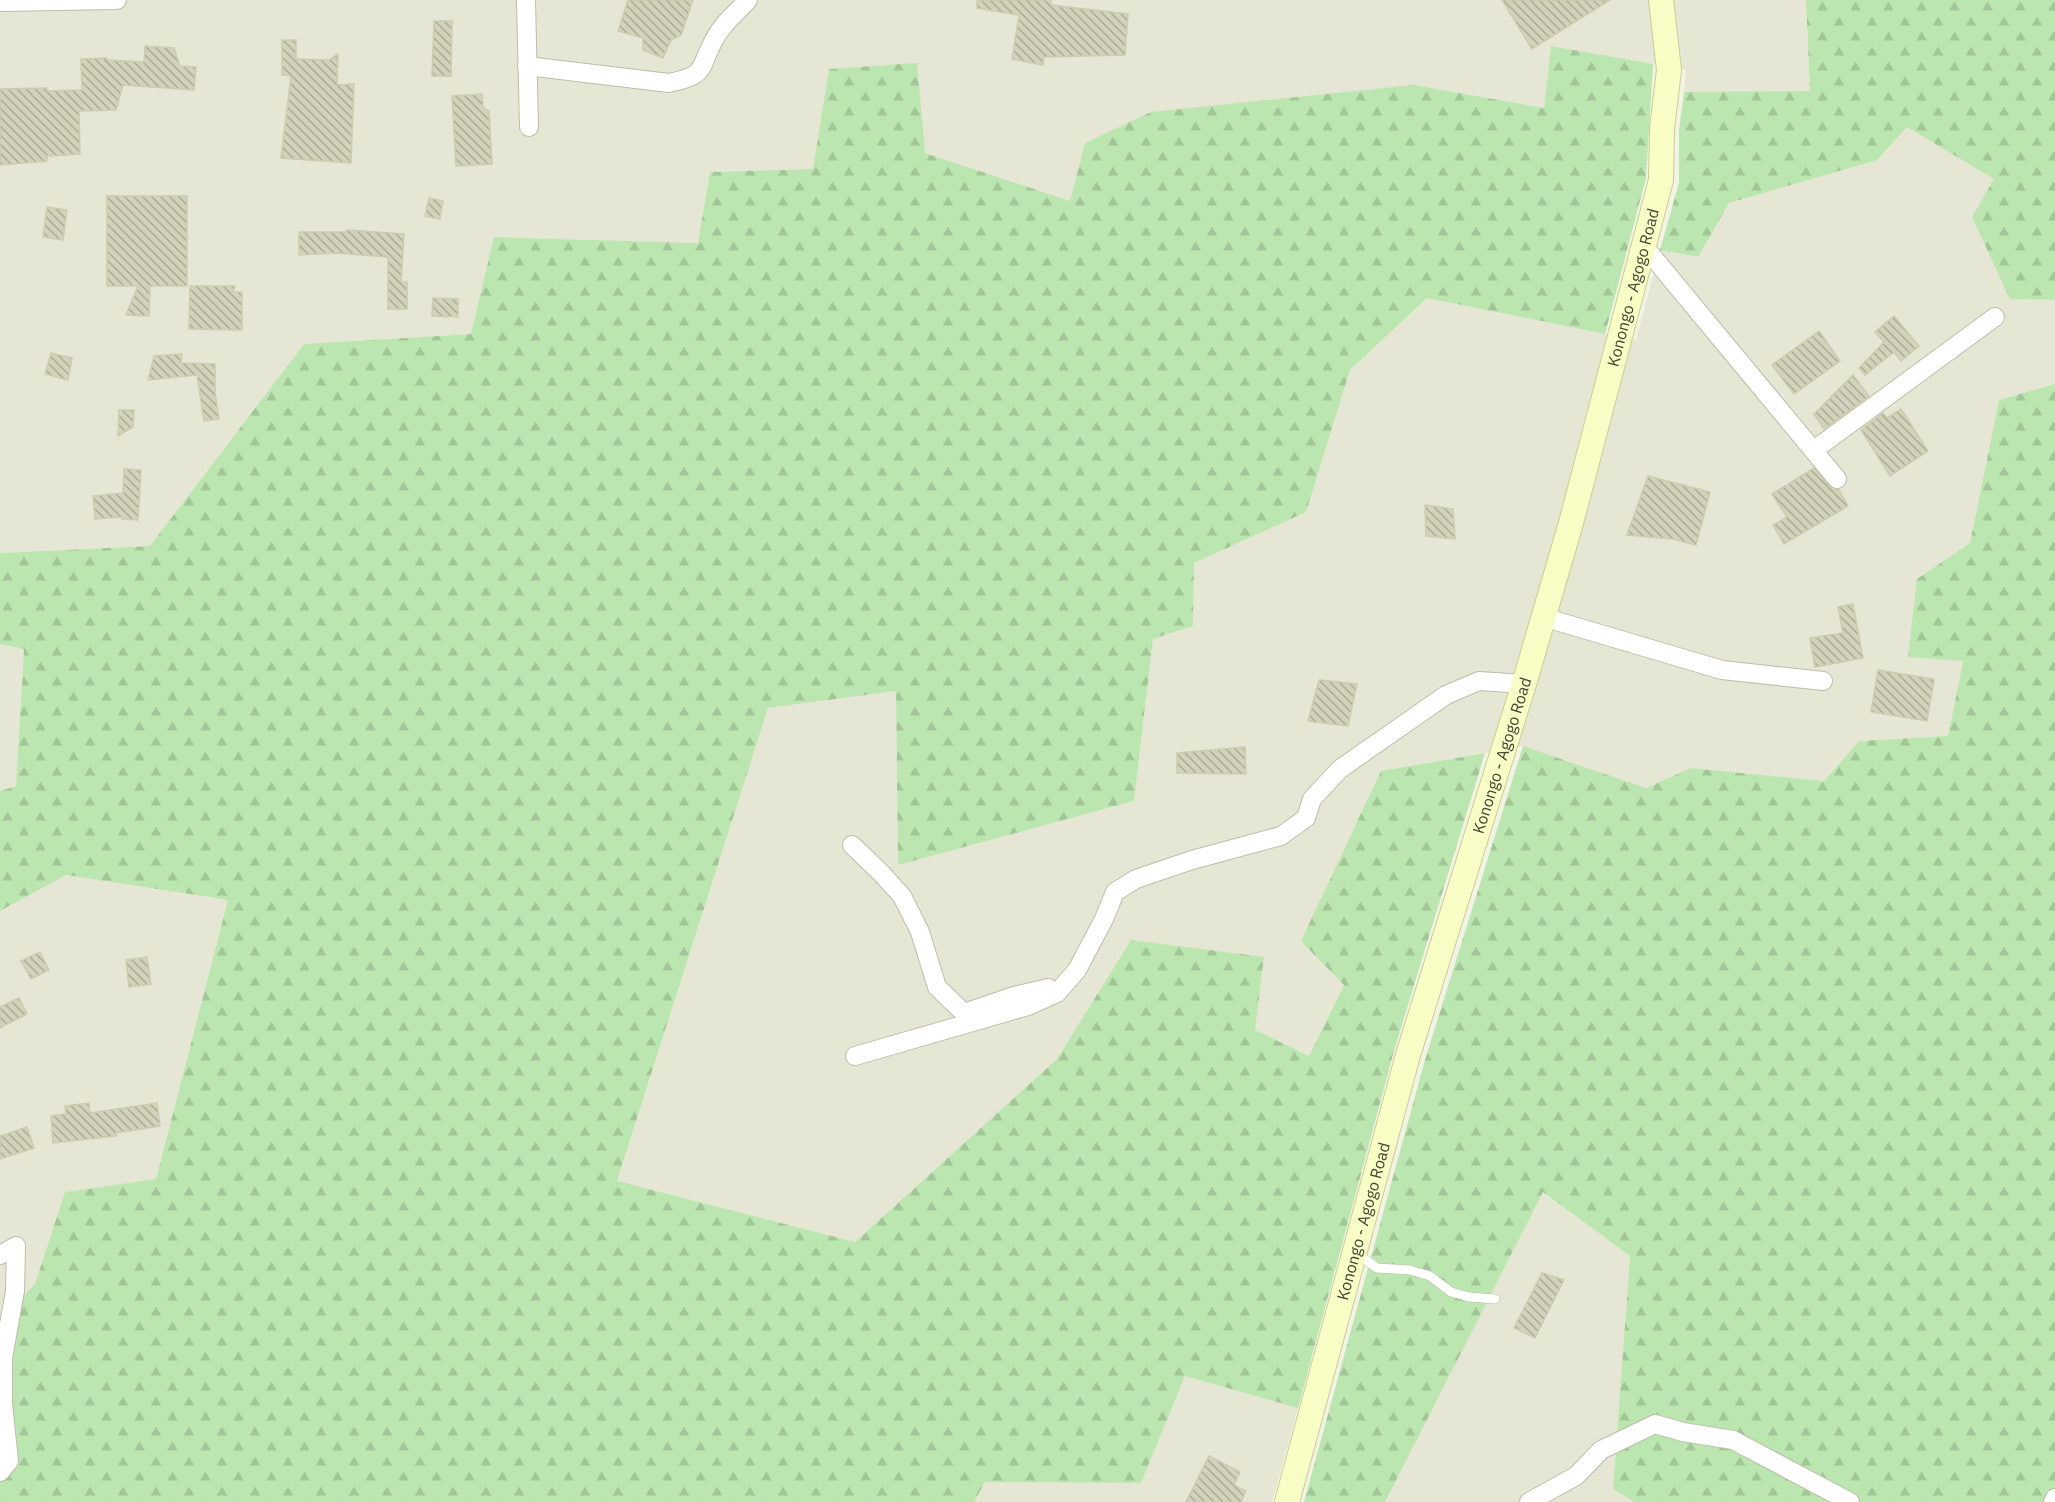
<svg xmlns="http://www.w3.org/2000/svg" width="2055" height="1502" font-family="'IBM Plex Sans',sans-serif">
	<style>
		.residential { fill: #e6e6d4 }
		.forest { fill: url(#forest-firs) }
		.building { fill: url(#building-back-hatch); stroke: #ceccaf; stroke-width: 1.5 }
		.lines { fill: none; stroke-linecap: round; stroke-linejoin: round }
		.service-casing { stroke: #bdbda8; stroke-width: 10 }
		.minor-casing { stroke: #bdbda8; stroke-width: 20 }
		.secondary-casing { stroke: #cace94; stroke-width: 26 }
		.service { stroke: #fff; stroke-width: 9 }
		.minor { stroke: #fff; stroke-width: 18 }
		.secondary { stroke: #f8fdc5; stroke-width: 24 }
		.labels { text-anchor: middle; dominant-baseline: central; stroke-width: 6; stroke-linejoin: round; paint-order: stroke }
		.street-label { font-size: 16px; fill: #454435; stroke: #fff }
	</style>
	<defs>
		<pattern id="forest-firs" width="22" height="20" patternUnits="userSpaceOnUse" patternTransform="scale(1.5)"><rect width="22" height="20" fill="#bbe6af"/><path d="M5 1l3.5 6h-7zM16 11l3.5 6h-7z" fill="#a2c697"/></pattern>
		<pattern id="building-back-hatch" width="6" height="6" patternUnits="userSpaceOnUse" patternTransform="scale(1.5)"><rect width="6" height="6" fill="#d3d2bb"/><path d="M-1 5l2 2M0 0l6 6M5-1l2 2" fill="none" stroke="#adac99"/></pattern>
	</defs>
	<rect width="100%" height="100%" fill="#f2f2e5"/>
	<g class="residential">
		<polygon points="0,0 1806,0 1810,92 1684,92 1686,70 1551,46 1544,108 1414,85 1085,143 1070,201 925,153 813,169 710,172 698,243 495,237 471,334 304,344 150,546 0,553"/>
		<polygon points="1907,127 1994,179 2010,299 2055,300 2055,384 1999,400 1970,543 1917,579 1963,660 1948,736 1859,741 1824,781 1691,768 1646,788 1523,746 1381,771 1344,985 1309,1056 1255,1030 1131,940 1057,1059 855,1242 617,1182 768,708 896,691 898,865 1134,801 1153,639 1193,626 1194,563 1306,512 1350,370 1427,298 1636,340 1660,250 1698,257 1729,203 1877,160"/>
		<polygon points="0,644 24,649 16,786 0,791"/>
		<polygon points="66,875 228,900 156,1179 65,1192 35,1284 0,1321 0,911"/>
		<polygon points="1542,1191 1630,1256 1613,1489 1634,1502 1385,1502"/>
		<polygon points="1185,1376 1298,1408 1272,1502 974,1502 985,1482 1141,1483"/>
	</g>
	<g class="forest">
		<polygon points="1806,0 2055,0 2055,300 2010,299 1972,217 1994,179 1907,127 1877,160 1729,203 1698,257 1660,250 1679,183 1679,130 1684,92 1810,91"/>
		<polygon points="1551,46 1653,64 1646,178 1605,334 1427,298 1350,370 1306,512 1194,563 1193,626 1153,639 1134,801 898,865 896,691 768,708 617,1181 855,1242 1057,1059 1131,940 1264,957 1255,1030 1309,1056 1344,985 1301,941 1381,771 1485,753 1394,1051 1298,1408 1185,1376 1141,1483 985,1482 974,1502 0,1502 0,1321 35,1284 65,1192 156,1179 228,900 66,875 0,911 0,791 16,786 24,649 0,644 0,553 150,546 304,344 471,334 494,237 698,243 710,172 813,169 829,69 917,63 925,153 1070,201 1085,143 1151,112 1414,85 1544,108"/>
		<polygon points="2055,384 2055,1502 1634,1502 1613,1489 1630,1256 1543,1192 1385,1502 1304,1502 1425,1060 1523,746 1646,788 1691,768 1824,781 1859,741 1948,736 1963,661 1908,657 1917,579 1970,543 1999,400"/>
	</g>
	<g class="building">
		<polygon points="628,0 693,0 681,35 671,40 663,58 643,50 643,38 618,31"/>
		<polygon points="977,0 1051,0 1051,5 1128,14 1125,55 1044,57 1043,65 1012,59 1019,15 977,8"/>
		<polygon points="1502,0 1610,0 1532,49"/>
		<polygon points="434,21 452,21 451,76 432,76"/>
		<polygon points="282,40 296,40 296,59 329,60 338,54 337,85 354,84 351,163 281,158 291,76 282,75"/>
		<polygon points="145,46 174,48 180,66 196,67 194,90 123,85 116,110 79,111 80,154 47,156 47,161 0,165 0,89 47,88 47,91 82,90 81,59 107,58 107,60 144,62"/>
		<polygon points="482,94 483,108 489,111 492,164 456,166 452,96"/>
		<polygon points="107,196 187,196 187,286 150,286 149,316 126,315 138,286 107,286"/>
		<polygon points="429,198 443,201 440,219 425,216"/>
		<polygon points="47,207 67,210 63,240 43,237"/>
		<polygon points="347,230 404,234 401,282 407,282 407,309 388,309 388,257 336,253 299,255 299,232 347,232"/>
		<polygon points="190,286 235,286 233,292 242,292 242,330 189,329"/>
		<polygon points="433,298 458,299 458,317 432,316"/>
		<polygon points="1894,316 1919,346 1901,361 1894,352 1865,375 1859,368 1884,342 1875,332"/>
		<polygon points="1819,331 1840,361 1794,394 1772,365"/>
		<polygon points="51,353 72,358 68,380 45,374"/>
		<polygon points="182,354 181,363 215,364 215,392 219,419 204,421 197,375 148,380 154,356"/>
		<polygon points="1853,375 1869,396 1824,429 1814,414"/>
		<polygon points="1901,409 1928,451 1890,476 1861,430 1883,413 1887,418"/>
		<polygon points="119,410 134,410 133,427 118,436"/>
		<polygon points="1814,468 1833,490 1839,490 1848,506 1784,544 1773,525 1787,517 1772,494"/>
		<polygon points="124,469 141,470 138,520 122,519 122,517 95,519 93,496 123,493"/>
		<polygon points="1648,476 1710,492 1696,545 1673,539 1627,535"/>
		<polygon points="1425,505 1453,509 1455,539 1426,536"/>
		<polygon points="1853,604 1863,658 1815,667 1810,638 1843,633 1838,607"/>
		<polygon points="1878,670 1934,679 1927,721 1871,712"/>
		<polygon points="1319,680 1357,684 1348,726 1308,721"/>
		<polygon points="1245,747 1246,774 1177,773 1177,753"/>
		<polygon points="40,952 49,970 31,979 21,961"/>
		<polygon points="147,957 151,984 129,987 126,960"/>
		<polygon points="19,998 27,1014 0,1028 0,1007"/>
		<polygon points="89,1103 90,1113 157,1103 160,1126 116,1133 116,1136 53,1143 51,1116 66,1114 65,1106"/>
		<polygon points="27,1127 34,1148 0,1159 0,1136"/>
		<polygon points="1542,1273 1564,1280 1535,1338 1514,1328"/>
		<polygon points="1209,1456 1240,1472 1234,1485 1246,1491 1241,1502 1186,1502"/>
	</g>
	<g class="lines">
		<g class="service-casing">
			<polyline id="service" points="1356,1253 1377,1268 1410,1270 1430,1276 1451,1292 1469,1297 1495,1299"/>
		</g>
		<g class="minor-casing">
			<g id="minor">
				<polyline points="526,0 529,127"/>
				<polyline points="0,2 117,0"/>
				<path d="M527,66L669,83C708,75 698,69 714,40C722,24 736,13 748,0"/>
				<polyline points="1643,245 1837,479"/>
				<polyline points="1814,450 1995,317"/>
				<polyline points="1543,617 1722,670 1823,681"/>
				<polyline points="852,845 882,874 902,896 920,932 937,987 964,1013 1014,996 1048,988"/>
				<polyline points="855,1056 1028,1006 1057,993 1077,970 1104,919 1115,892 1136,879 1192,860 1281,836 1306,818 1312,799 1340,769 1446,695 1479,681 1524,684"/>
				<polyline points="0,1255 16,1246 15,1291 3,1358 3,1404 9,1461 0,1472"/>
				<polyline points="1529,1502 1576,1476 1601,1450 1655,1424 1683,1432 1733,1440 1850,1502"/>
				<polyline points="2053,1502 2055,1498"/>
			</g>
		</g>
		<g class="secondary-casing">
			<g id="secondary">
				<path id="s1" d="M1287,1502L1408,1055L1524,684L1571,523L1661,180L1662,129L1669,70L1661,0"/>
			</g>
		</g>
		<use href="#service" class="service"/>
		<use href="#minor" class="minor"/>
		<use href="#secondary" class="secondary"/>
	</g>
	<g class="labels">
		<g class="street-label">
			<text stroke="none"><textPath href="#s1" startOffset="1263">Konongo - Agogo Road</textPath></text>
			<text stroke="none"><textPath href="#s1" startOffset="777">Konongo - Agogo Road</textPath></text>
			<text stroke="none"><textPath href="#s1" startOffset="291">Konongo - Agogo Road</textPath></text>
		</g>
	</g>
</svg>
